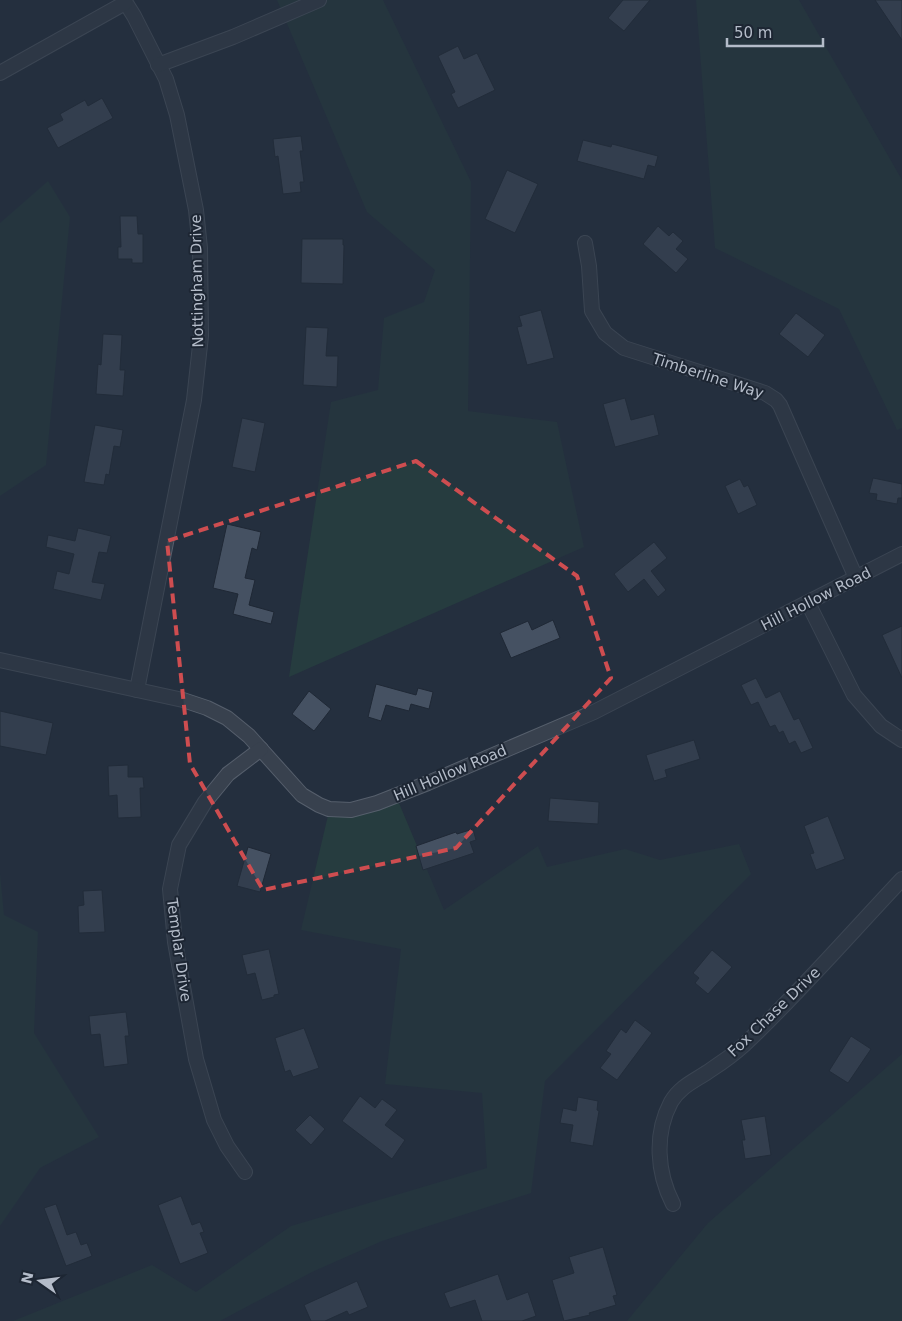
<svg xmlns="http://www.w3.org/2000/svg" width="902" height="1321" font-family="'DejaVu Sans',sans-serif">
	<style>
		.green { fill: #263c3f }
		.building { fill: #455162; stroke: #1f2835 }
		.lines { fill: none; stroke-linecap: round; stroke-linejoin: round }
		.minor-casing { stroke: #565f6c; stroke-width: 16 }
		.minor { stroke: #38414e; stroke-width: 14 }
		.marked { fill: none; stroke: #ce4d50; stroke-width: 4; stroke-dasharray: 10 6; stroke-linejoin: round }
		.labels { text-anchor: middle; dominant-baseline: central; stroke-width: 4; stroke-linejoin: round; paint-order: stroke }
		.street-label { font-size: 15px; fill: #b4bcc9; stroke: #1d2633 }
	</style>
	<rect width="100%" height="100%" fill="#242f3e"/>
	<g class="green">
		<polygon points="277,0 383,0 471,182 468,411 557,422 584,547 289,677 331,402 378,390 384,318 424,302 435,270 367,212"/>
		<polygon points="696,0 799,0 902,180 902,428 897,430 839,309 715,248"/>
		<polygon points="48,181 70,217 46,465 0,496 0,223"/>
		<polygon points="396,796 444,910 538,846 547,867 625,849 660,860 739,844 751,874 545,1081 531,1193 382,1241 312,1272 220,1321 13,1321 152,1265 196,1292 291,1226 487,1168 482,1093 385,1084 401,949 301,930 330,807"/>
		<polygon points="0,873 4,915 38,932 34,1033 99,1137 40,1168 0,1226"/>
		<polygon points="902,1054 902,1321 627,1321 708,1223"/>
	</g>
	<g class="building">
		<polygon points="623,0 650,0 624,31 608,18"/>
		<polygon points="875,0 902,0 902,40"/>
		<polygon points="458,46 464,59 477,53 495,90 458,108 451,94 455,92 438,56"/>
		<polygon points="102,98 113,118 58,148 47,128 63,120 60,114 85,100 88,106"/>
		<polygon points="301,136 303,151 300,151 304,182 300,182 301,192 283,194 278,156 275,157 273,139"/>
		<polygon points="583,140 611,147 612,144 658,156 655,167 648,165 644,179 577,161"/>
		<polygon points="507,170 538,184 515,233 485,219"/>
		<polygon points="120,216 137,216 138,234 143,234 143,263 132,263 132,259 118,259 118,247 121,247"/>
		<polygon points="658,226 669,236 673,232 683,241 676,249 688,259 676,273 643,244"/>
		<polygon points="302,239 343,239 343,245 344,245 343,284 301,283"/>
		<polygon points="541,310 554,358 527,365 517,327 522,326 519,316"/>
		<polygon points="796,313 825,335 808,357 779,334"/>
		<polygon points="306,327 328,328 326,356 338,356 337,387 303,385"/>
		<polygon points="103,334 122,335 120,370 125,370 123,396 96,394 98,364 101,365"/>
		<polygon points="625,398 631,420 654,414 659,435 615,447 603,404"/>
		<polygon points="242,418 265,423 255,472 232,467"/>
		<polygon points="95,425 123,430 120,447 114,446 109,475 106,474 104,485 84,482"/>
		<polygon points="873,478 902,484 902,498 898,498 897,504 876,500 877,494 869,493"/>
		<polygon points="740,479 744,487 748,485 757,505 738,514 725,486"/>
		<polygon points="227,524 261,532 257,550 252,548 245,578 255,580 249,605 274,612 271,624 233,614 238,594 213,588"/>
		<polygon points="78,528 111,536 107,553 99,552 92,582 105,584 101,600 53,589 57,571 69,574 74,554 46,547 48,535 75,541"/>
		<polygon points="654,542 667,558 651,571 666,590 658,597 644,579 628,592 614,574"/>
		<polygon points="553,620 560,638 511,658 500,633 528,621 532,630"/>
		<polygon points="902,626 902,678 882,635"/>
		<polygon points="756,678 766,698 780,691 794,720 799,718 813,748 801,753 795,741 789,744 783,731 779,733 775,725 770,727 758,702 751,705 741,685"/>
		<polygon points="376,684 416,695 418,688 433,692 429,709 411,704 409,711 386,705 381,721 368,717"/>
		<polygon points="309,691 331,709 314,731 292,714"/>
		<polygon points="0,711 53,723 46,755 0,746"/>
		<polygon points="694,740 700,759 665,770 667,777 654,781 646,755"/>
		<polygon points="128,765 128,777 143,777 144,788 140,788 141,817 118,818 117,795 109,796 108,766"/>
		<polygon points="550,798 599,802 598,824 548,821"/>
		<polygon points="828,816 845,859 816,870 810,854 814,853 804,826"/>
		<polygon points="473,829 476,840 470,842 474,853 423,870 416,846 456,832 457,834"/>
		<polygon points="248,847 271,854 260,892 237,886"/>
		<polygon points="102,890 105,932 79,933 78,906 84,905 83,891"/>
		<polygon points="269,949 279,994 274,995 274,997 262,1000 255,973 247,975 242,955"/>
		<polygon points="712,950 732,967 708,994 695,983 699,978 693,973"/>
		<polygon points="126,1012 129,1036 125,1036 128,1064 104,1067 100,1034 91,1035 89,1016"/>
		<polygon points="635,1020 652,1033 617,1080 600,1068 611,1054 606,1051 621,1029 626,1033"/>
		<polygon points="304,1028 319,1068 293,1077 290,1070 285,1072 275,1038"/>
		<polygon points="851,1036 871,1049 848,1083 829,1071"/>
		<polygon points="360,1096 375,1108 382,1099 397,1110 385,1125 405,1140 392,1159 342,1121"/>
		<polygon points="578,1097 598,1101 597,1110 599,1111 593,1146 570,1142 573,1125 560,1123 563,1108 576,1111"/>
		<polygon points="310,1115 325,1129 311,1145 295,1130"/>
		<polygon points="765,1116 771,1155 745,1159 742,1140 745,1140 741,1120"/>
		<polygon points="181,1196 192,1225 200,1222 204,1232 200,1233 208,1253 180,1264 158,1205"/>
		<polygon points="56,1204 67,1235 76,1232 81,1245 87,1243 92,1256 66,1266 44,1208"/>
		<polygon points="603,1247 617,1295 613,1296 616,1305 589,1313 590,1315 564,1321 552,1280 574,1273 569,1257"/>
		<polygon points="498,1274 507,1300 528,1292 536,1316 522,1321 482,1321 475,1300 450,1308 444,1293"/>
		<polygon points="357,1281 368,1307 349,1315 347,1311 325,1321 311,1321 304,1305"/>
	</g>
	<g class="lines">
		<g class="minor-casing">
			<g id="minor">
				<polyline points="124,0 134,16 166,79 177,115 196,210 200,248 201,336 194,400 137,690"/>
				<polyline points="158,65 233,37 319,0"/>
				<polyline points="0,73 125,3"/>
				<polyline points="585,243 589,266 592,311 605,333 624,348 765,393 776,400 780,405 856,578"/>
				<polyline points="808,603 854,695 881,726 902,740"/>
				<polyline points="0,660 183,700 207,708 227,718 249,736 302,795 319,805 329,809 351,810 377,803 428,783 594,712 902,554"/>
				<polyline points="245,1172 227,1146 214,1120 196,1059 175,942 170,889 179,845 205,802 228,774 261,749"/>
				<path d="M673,1204C657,1173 654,1134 671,1102C681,1085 697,1080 712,1069C723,1062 735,1053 745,1044C800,992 850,934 902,879"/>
			</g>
		</g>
		<use href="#minor" class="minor"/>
	</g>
	<path d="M0 0H902V1321H0ZM416,461L577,576L611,678L456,848L263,890L190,764L167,541Z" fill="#242f3e" fill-opacity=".55" fill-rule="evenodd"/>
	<path class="marked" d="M416,461L577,576L611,678L456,848L263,890L190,764L167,541Z"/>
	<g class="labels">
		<g class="street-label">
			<text transform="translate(197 281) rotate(-91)">Nottingham Drive</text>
			<text transform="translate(708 376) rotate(18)">Timberline Way</text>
			<text transform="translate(816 599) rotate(-27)">Hill Hollow Road</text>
			<text transform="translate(450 773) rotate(-23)">Hill Hollow Road</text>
			<text transform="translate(179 950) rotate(82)">Templar Drive</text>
			<text transform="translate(774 1012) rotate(-44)">Fox Chase Drive</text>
		</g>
	</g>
	<g transform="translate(40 1281) rotate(284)" stroke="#1d2633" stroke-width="4" paint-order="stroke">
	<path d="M0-4L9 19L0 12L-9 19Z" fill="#b4bcc9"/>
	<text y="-8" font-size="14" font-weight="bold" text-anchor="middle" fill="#b4bcc9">N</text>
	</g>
	<path d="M727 38v8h96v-8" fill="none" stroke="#b4bcc9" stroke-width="2.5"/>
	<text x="734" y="38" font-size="15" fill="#b4bcc9" stroke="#1d2633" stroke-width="4" paint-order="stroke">50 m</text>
</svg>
